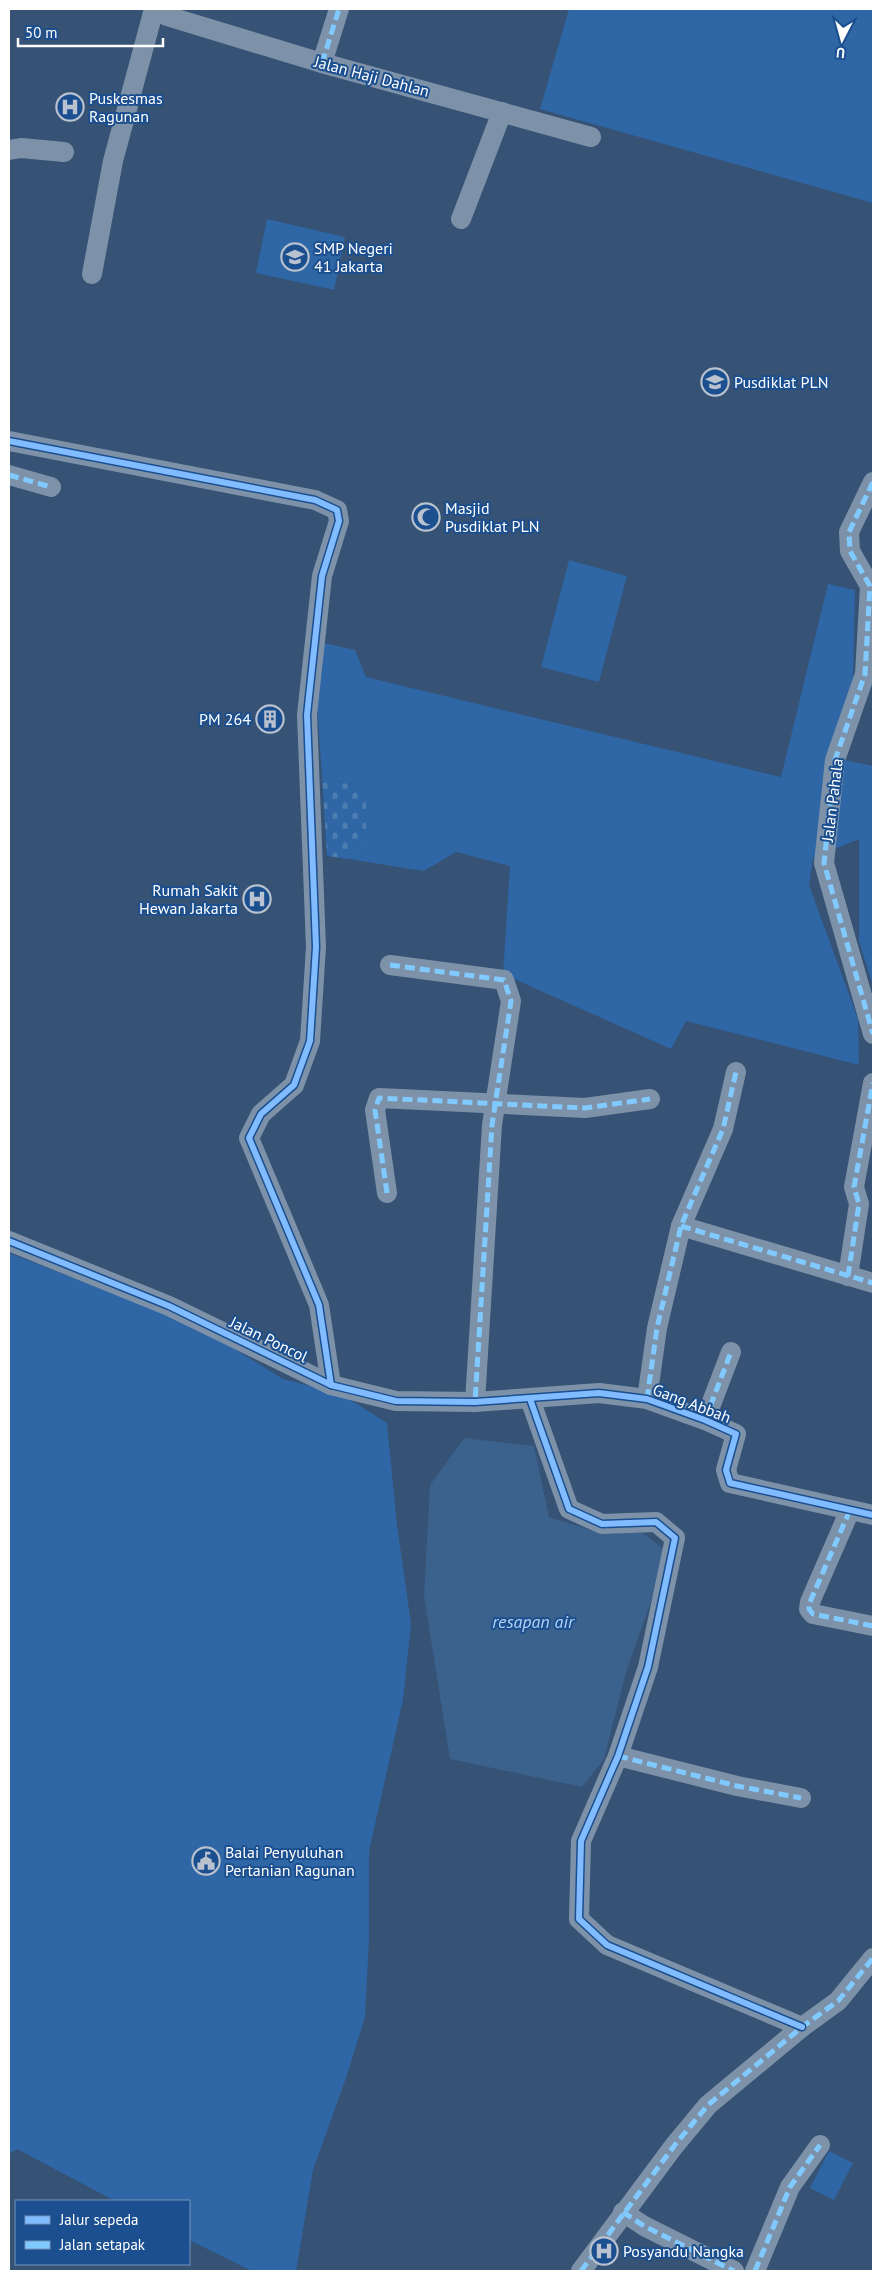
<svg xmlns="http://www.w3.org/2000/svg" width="882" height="2280" font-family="'PT Sans',sans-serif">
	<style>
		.green { fill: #2f66a5 }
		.cemetery { fill: url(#cemetery-stones) }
		.water { fill: #3b618d }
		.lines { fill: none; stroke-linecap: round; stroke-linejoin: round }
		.street { stroke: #7d92a8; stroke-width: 20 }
		.quiet { stroke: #80caff; stroke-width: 5; stroke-dasharray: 10 5; stroke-linecap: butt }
		.cycleway-casing { stroke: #1b4f8f; stroke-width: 9 }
		.cycleway { stroke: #80bcff; stroke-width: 6 }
		.labels { text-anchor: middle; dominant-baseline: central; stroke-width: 4; stroke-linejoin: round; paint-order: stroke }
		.street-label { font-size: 16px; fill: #fff; stroke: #1b4f8f }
		.poi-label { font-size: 16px; fill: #fff; stroke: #1b4f8f; text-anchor: start }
		.water-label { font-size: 18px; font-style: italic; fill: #b5d3f5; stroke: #1b4f8f }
	</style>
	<defs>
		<pattern id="cemetery-stones" width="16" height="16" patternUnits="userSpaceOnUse" patternTransform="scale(1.25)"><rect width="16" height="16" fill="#2f66a5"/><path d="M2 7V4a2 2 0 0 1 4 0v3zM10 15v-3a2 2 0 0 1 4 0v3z" fill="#4e7db2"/></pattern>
	</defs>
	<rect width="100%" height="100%" fill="#365274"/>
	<g class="green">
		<polygon points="569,9 873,9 873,203 540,109"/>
		<polygon points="267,219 345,237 334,290 256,273"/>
		<polygon points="569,560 627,576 599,682 541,667"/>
		<polygon points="828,584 855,590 853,684 826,756 873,766 873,986 859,941 859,839 813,858 809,885 858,1019 859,1065 686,1021 671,1049 503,974 510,866 456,852 424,871 348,859 366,840 366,790 322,776 316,691 315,641 355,650 366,677 781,777"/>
		<polygon points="9,1253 201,1328 283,1379 341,1394 387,1423 397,1525 411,1624 403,1700 369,1851 369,1941 365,2017 346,2078 313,2170 296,2271 252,2271 189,2240 189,2201 115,2201 17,2149 9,2154"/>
		<polygon points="829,2151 853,2163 834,2200 810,2188"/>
	</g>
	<polygon class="cemetery" points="322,776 366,790 366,841 348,859 327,856"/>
	<polygon class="water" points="464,1438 534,1446 549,1517 604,1534 642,1532 668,1553 626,1672 604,1759 582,1787 450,1759 424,1596 430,1485"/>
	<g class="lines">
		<g class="street">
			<polyline points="156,9 167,16 322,63 591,137"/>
			<polyline points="322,63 339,9"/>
			<polyline points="9,150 21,148 64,152"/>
			<polyline points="461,219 502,112"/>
			<polyline points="92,274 113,161 154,9"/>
			<polyline points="9,441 315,500 337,510 339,521 322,576 307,715 316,947 310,1041 294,1085 261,1114 249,1138 319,1305 331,1385"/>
			<polyline points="9,475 51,487"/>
			<polyline points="873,482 849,532 850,551 870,586 865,674 835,760 824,863 873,1034"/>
			<polyline points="390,965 504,980 511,1001 492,1125 475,1402"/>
			<polyline points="387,1193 375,1110 379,1098 585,1108 650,1099"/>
			<polyline points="681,1226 873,1283"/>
			<polyline points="9,1241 169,1306 331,1385 396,1401 475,1402 599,1393 647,1399 705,1420 736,1434 726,1470 730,1483 873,1515"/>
			<polyline points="848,1276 859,1204 854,1187 873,1083"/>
			<polyline points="530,1399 569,1509 602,1524 656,1522 675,1538 648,1667 618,1756 581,1841 579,1919 607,1945 802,2027"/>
			<polyline points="647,1399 657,1328 681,1226 723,1129 736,1072"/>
			<polyline points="705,1420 731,1352"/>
			<polyline points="850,1510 810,1602 809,1609 813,1614 873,1626"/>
			<polyline points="618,1756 737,1786 801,1798"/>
			<polyline points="623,2212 644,2226 734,2271"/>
			<polyline points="581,2271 674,2146 708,2105 802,2027 838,2001 873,1958"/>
			<polyline points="755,2271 790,2187 820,2145"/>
		</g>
		<g class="quiet">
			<polyline points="322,63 339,9"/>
			<polyline points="9,475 51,487"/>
			<polyline points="873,482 849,532 850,551 870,586 865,674 835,760 824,863 873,1034"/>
			<polyline points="390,965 504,980 511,1001 492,1125 475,1402"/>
			<polyline points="387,1193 375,1110 379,1098 585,1108 650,1099"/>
			<polyline points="681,1226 873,1283"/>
			<polyline points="848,1276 859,1204 854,1187 873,1083"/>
			<polyline points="647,1399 657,1328 681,1226 723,1129 736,1072"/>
			<polyline points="705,1420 731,1352"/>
			<polyline points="850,1510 810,1602 809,1609 813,1614 873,1626"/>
			<polyline points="618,1756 737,1786 801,1798"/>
			<polyline points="623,2212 644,2226 734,2271"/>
			<polyline points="581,2271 674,2146 708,2105 802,2027 838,2001 873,1958"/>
			<polyline points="755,2271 790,2187 820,2145"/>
		</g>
		<g class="cycleway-casing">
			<g id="cycleway">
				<polyline points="9,441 315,500 337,510 339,521 322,576 307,715 316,947 310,1041 294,1085 261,1114 249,1138 319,1305 331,1385"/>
				<polyline points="9,1241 169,1306 331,1385 396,1401 475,1402 599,1393 647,1399 705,1420 736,1434 726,1470 730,1483 873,1515"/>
				<polyline points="530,1399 569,1509 602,1524 656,1522 675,1538 648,1667 618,1756 581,1841 579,1919 607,1945 802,2027"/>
			</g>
		</g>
		<use href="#cycleway" class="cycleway"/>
	</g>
	<defs>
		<g id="hospital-ring" transform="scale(1.4375)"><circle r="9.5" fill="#1b4f8f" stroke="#b9c2ce" stroke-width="1.5"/><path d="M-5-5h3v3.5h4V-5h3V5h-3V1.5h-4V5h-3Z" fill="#b9c2ce"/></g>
		<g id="school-ring" transform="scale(1.4375)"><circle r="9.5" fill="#1b4f8f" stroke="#b9c2ce" stroke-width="1.5"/><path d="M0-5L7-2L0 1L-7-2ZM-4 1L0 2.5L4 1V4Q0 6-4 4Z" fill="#b9c2ce"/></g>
		<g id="university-ring" transform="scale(1.4375)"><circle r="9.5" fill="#1b4f8f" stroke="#b9c2ce" stroke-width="1.5"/><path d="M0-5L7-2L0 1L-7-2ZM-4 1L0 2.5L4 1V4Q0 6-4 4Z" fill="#b9c2ce"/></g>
		<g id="mosque-ring" transform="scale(1.4375)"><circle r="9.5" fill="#1b4f8f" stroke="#b9c2ce" stroke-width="1.5"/><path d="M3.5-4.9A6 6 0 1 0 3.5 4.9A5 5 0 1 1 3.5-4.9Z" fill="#b9c2ce"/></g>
		<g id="building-ring" transform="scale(1.4375)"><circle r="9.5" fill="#1b4f8f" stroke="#b9c2ce" stroke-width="1.5"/><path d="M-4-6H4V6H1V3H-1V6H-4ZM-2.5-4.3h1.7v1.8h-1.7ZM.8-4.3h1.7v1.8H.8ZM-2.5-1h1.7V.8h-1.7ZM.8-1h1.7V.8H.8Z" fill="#b9c2ce"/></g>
		<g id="civic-ring" transform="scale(1.4375)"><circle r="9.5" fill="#1b4f8f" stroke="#b9c2ce" stroke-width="1.5"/><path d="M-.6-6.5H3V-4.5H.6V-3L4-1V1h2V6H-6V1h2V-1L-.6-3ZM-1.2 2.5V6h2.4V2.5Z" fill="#b9c2ce"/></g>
	</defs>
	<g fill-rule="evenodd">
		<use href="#hospital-ring" x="70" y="107"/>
		<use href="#school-ring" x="295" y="257"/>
		<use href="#university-ring" x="715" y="382"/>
		<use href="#mosque-ring" x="426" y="517"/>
		<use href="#building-ring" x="270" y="719"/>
		<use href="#hospital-ring" x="257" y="899"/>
		<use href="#civic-ring" x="206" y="1861"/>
		<use href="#hospital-ring" x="604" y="2251"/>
	</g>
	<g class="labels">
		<g class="street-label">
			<text transform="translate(372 76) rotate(15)">Jalan Haji Dahlan</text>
			<text transform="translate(832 800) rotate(-83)">Jalan Pahala</text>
			<text transform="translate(269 1339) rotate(26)">Jalan Poncol</text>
			<text transform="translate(692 1403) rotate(21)">Gang Abbah</text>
		</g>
		<g class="poi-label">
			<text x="89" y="98">Puskesmas<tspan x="89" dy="18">Ragunan</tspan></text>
			<text x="314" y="248">SMP Negeri<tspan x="314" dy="18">41 Jakarta</tspan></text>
			<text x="734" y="382">Pusdiklat PLN</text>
			<text x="445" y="508">Masjid<tspan x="445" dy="18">Pusdiklat PLN</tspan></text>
			<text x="251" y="719" text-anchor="end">PM 264</text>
			<text x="238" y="890" text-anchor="end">Rumah Sakit<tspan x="238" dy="18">Hewan Jakarta</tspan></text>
			<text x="225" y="1852">Balai Penyuluhan<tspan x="225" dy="18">Pertanian Ragunan</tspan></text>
			<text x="623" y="2251">Posyandu Nangka</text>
		</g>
		<g class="water-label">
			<text x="533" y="1621">resapan air</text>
		</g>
	</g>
	<rect width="882" height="2280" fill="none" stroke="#ffffff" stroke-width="20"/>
	<rect x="15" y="2200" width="175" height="65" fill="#1b4f8f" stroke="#7695bc"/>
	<rect x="25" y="2216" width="25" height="8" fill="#80bcff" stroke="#7695bc"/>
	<text x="60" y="2225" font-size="15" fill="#ffffff">Jalur sepeda</text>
	<rect x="25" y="2241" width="25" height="8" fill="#80caff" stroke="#7695bc"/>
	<text x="60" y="2250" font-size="15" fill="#ffffff">Jalan setapak</text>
	<g transform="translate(842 40) rotate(186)" stroke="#1b4f8f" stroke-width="4" paint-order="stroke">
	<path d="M0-4L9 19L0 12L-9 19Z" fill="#ffffff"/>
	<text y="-8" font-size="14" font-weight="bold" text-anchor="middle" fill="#ffffff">U</text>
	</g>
	<path d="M18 38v8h145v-8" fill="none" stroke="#ffffff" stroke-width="2.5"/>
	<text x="25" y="38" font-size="15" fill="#ffffff" stroke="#1b4f8f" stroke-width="4" paint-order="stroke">50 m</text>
</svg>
